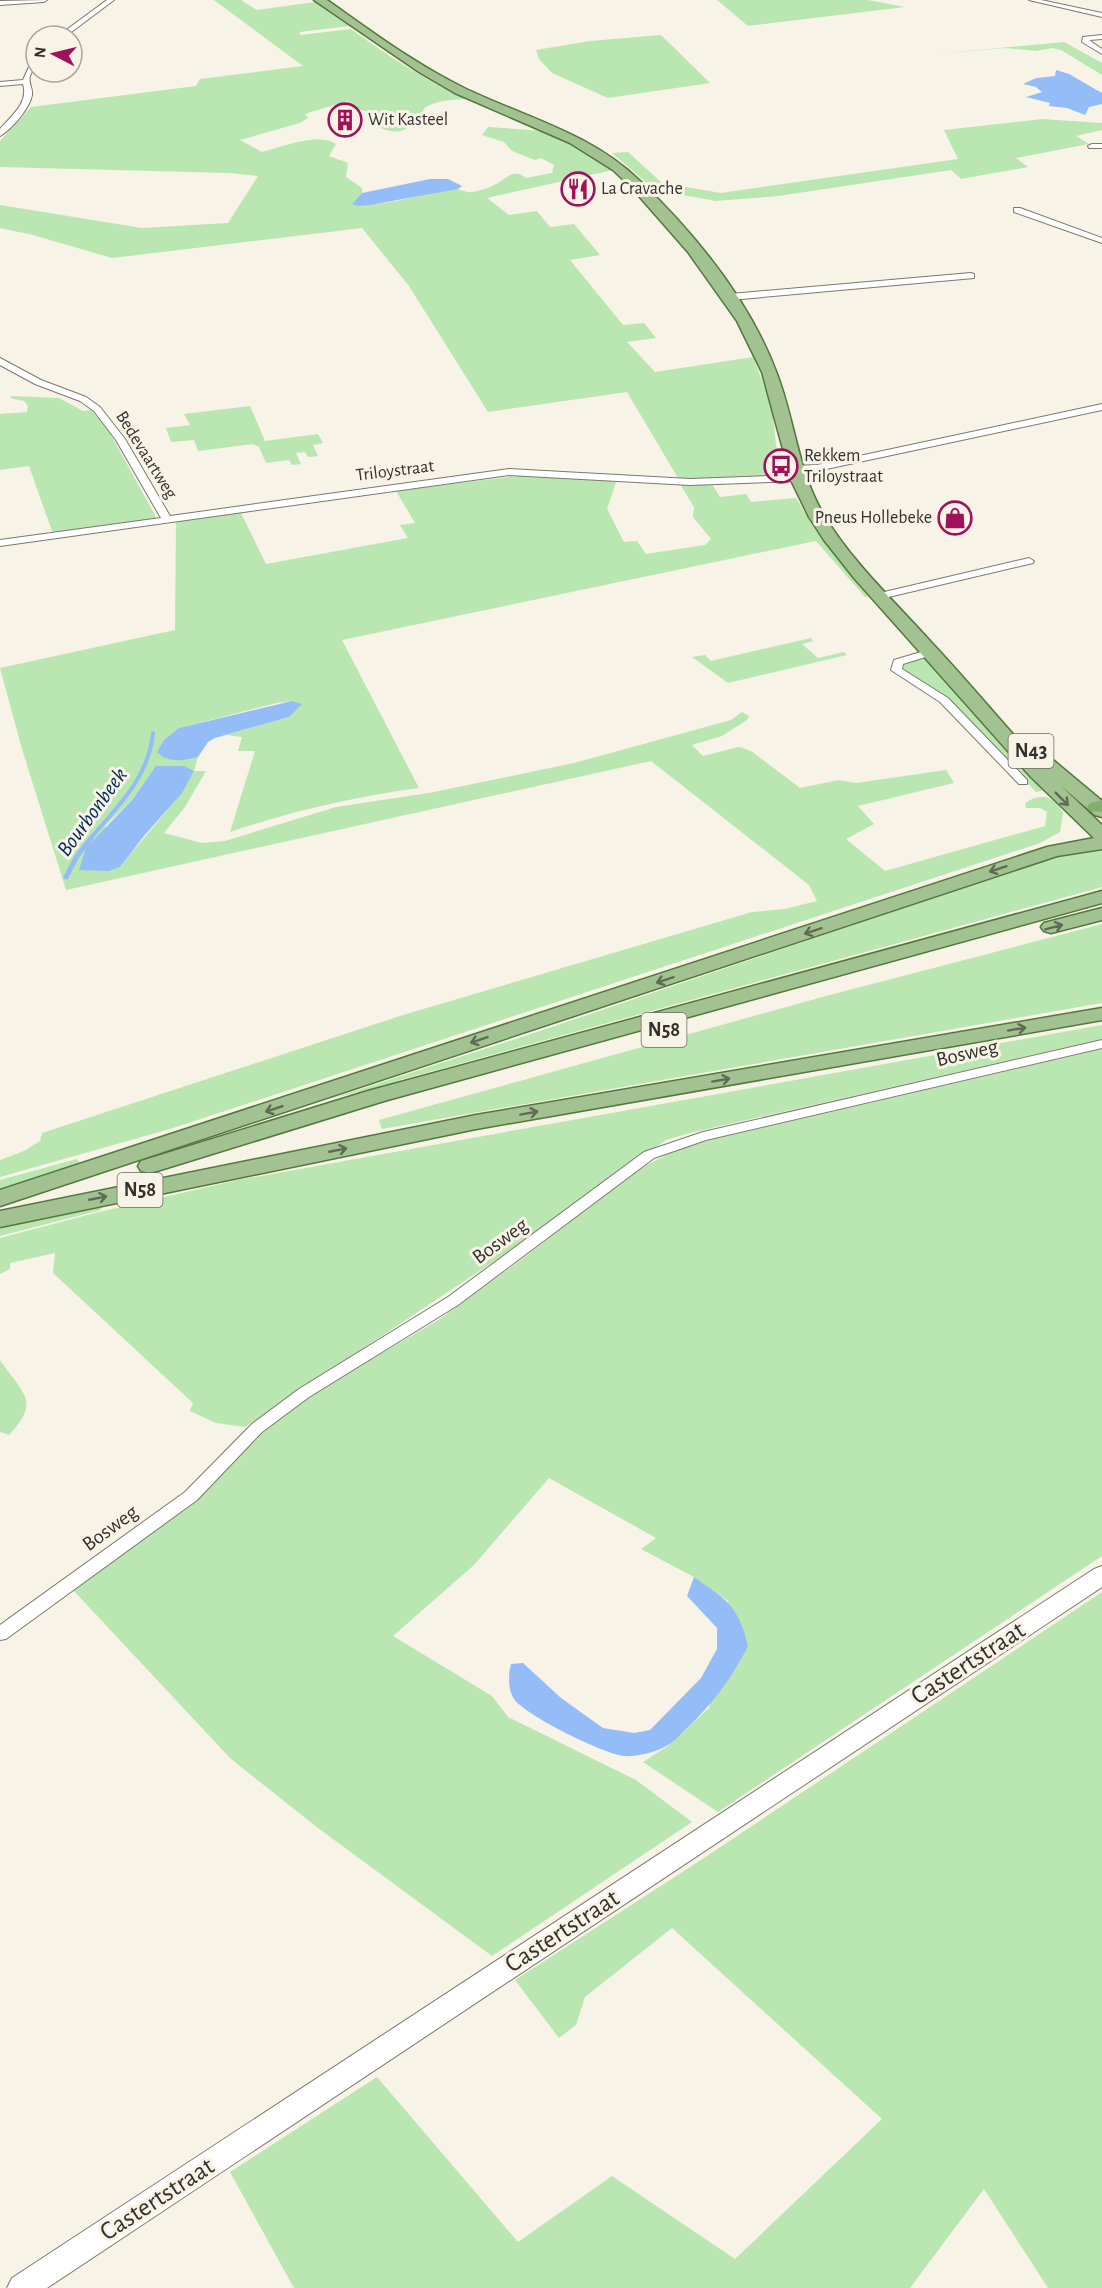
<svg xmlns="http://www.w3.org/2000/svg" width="1102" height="2288" font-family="'Alegreya Sans',sans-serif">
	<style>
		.green { fill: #b9e6b1; fill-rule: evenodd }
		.water { fill: #94bdf8 }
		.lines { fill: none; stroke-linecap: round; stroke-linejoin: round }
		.stream-far1 { stroke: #94bdf8; stroke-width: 4 }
		.stream { stroke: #94bdf8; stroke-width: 5 }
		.minor-casing { stroke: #7c786d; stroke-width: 2 }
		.secondary-casing { stroke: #7c786d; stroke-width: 2 }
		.primary-casing { stroke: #53763e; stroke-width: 3 }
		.trunk-casing { stroke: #53763e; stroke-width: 3 }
		.minor { fill: #fff; fill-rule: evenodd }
		.secondary { fill: #fff; fill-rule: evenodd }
		.primary { fill: #a2c391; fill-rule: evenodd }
		.trunk { fill: #83af6c; fill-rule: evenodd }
		.oneway { stroke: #5f6b55 }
		.labels { text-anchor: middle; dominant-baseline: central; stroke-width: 6; stroke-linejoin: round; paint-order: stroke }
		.far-poi-label { font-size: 18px; fill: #33312d; stroke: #f7f3e7; text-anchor: start }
		.far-street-label { font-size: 18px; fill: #33312d; stroke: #f7f3e7 }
		.shield { fill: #f7f3e7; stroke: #6e6b65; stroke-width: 1.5 }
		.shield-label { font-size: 20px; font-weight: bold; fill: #33312d }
		.street-label { font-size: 21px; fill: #33312d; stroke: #f7f3e7 }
		.water-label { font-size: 22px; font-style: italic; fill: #012659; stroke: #f7f3e7 }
		.near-street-label { font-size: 26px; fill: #33312d; stroke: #f7f3e7 }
	</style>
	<rect width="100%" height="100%" fill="#f7f3e7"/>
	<g class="green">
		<path d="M214,0H241L257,10L315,2L349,26L300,32V35L351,29C388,56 424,79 465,99C453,100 439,100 428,106C423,108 423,112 420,116C404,139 387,132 367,122L380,115C370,110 361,112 350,106L352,103L347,101L305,114L308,118L300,123L240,140L262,152C281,147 319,132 336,144L329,156L348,163L346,177L362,188V193L352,204C386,207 417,195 450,189C460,187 466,195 477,191C482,190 489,188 494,185C507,179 513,167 526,178L552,173L554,165L541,158L535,160L512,151L504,142L482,135L488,127L544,131L578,148L613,170L487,198L509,215L537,211L550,227L574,224L600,255L570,260L623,325L644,323L656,338L627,342L655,372L753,357L772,407L776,445L783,469C770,484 699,478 678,478L627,392L488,412L409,286L362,228L112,258L33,235L0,228V205L142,228L228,223L258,176L229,173L0,167V141L31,107L196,86L200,79L303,66Z"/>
		<polygon points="717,0 868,0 905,7 748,26"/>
		<polygon points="661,35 710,83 608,98 552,73 539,59 536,50 590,41"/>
		<polygon points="1064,42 1102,63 1102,75 1061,50 1052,48 1036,51 1005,48 925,55"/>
		<polygon points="1042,119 1102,123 1102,130 1076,136 1089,144 1016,158 1028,167 961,179 951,170 778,196 716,201 655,190 612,153 628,152 662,183 721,193 958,159 944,130"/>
		<polygon points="12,396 59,398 83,411 91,410 109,431 157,519 53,534 29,466 0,470 0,414 27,412 28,406 24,401 10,398"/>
		<polygon points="250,406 265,441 318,434 323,443 313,445 318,456 308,457 305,452 296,453 301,464 292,465 289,460 266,463 259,447 253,444 198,451 194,440 171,442 166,428 190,425 184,414"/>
		<path d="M524,475L617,479L607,509L624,542L637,541L646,554L705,545L711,539L693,517L694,507L680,484H712L720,497L746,494L751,502L796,498L814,528L869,596L865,597L816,541L342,640L419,788C354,797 292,811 230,832L255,751H238L242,737L226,735L289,717L292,701L277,703L179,728L187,760L198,757L194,771H206L185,807L164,833L202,843L225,841L336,807L429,793L574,763L731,720L742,712L749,716L747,720L722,736L692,745L703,756L738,747L743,748L751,751L800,788L839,780L856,783L946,770L954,783L858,806L874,824L846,839L885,871L1045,826L1047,812L1040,808H1026L1025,803C1042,792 1053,796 1063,813L1060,832L1040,843L170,1129L0,1177V1160L24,1151L40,1141L42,1133L403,1015L752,912L785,909L817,901L809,885L651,761L66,890L22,749L0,668L175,630L176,521L240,511L266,564L408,538L400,525L415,523L396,491ZM156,767L194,771C174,807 145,835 120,867L105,826L133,799Z"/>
		<polygon points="811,638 813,641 802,644 818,658 844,652 847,655 728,683 692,657 705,655 711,661"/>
		<polygon points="919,657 925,658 1044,790 1036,792 942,693 901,670 900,664"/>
		<polygon points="1102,848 1102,887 400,1080 395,1083 330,1099 531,1034 1063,854"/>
		<polygon points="1102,924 1102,1003 382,1129 379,1120 826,996"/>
		<polygon points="1102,1025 1102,1039 690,1133 666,1140 544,1228 245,1427 216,1423 190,1411 193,1403 53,1273 55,1253 10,1263 10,1269 0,1274 0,1238 95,1213 238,1180"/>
		<polygon points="1102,1049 1102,1556 718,1812 643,1762 668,1746 709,1708 728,1601 694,1577 641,1549 656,1538 549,1478 474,1565 393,1636 492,1696 508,1717 636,1780 692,1822 492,1956 318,1828 231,1759 73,1590 197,1498 275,1421 311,1395 440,1319 525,1257 617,1185 647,1165 674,1151 710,1140"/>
		<polygon points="77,1159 82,1167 0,1192 0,1180"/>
		<polygon points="99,1201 101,1210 0,1236 0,1222"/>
		<path d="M0,1360C22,1393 42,1401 9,1435L0,1432Z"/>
		<polygon points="1102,1592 1102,2288 1048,2288 984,2189 910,2288 294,2288 230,2172 377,2077 518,2242 612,2176 735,2259 882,2119 672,1928 585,1997 576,2025 559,2038 515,1980 704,1858"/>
	</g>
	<g class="water">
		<polygon points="1056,70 1069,74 1102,93 1102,104 1089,107 1085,115 1067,108 1049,106 1050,103 1026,97 1042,92 1036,87 1023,84 1036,78 1055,76"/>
		<polygon points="430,179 448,179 462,186 458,189 370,205 358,206 352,204 362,193"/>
		<path d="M292,701L302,704L289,717L215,738L208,742L198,757C185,761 166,763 157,752L164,740L179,728Z"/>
		<polygon points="156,766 184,766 194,771 182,793 144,836 120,867 109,871 79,870 86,848 133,799"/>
		<path d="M694,1577C726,1599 739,1606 748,1646C732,1678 712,1705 685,1730C680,1735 674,1742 668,1745C657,1752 637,1757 624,1756C604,1754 526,1716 514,1699C508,1690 508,1674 511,1664L523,1663L561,1698L603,1728L634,1733L650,1730L701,1678L717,1649V1628L687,1596Z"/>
	</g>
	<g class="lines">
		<path class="stream-far1" d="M90,839C118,806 149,777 153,733"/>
		<polyline class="stream" points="66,877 77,856 92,837"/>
		<g class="minor-casing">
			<g id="minor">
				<polygon points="47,0 44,2 0,5 0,1"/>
				<polygon points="107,0 114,0 66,36 58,36"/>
				<polygon points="1029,0 1041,0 1102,13 1102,17"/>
				<polygon points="1102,35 1102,39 1089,40 1102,49 1102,54 1082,42 1083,37"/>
				<path d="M33,58H36C36,66 33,69 30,76C28,83 33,88 32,95C30,108 11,130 0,136V129C11,116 29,103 23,84L0,86V82L23,80Z"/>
				<polygon points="1092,144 1102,144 1102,148 1089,148 1088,146"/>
				<polygon points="1014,208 1020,208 1102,238 1102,243 1014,212"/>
				<polygon points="971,273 974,274 974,278 730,300 726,297 730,294"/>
				<polygon points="0,358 41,380 86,397 100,407 125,439 170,516 509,469 690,479 797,475 802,478 797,481 690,485 509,475 0,546 0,540 161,518 116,440 94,411 80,401 35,384 0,365"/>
				<polygon points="1102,404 1102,410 817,471 794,472 789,469 794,466 817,465"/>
				<polygon points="1029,558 1034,561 1033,563 880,599 875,596 880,593"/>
				<polygon points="931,649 936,652 935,654 903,664 902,669 948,698 1027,780 1027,784 1019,784 940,702 891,670 894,660"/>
				<polygon points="1102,1040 1102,1048 706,1140 654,1158 458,1305 309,1397 262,1432 197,1500 6,1639 0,1640 0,1625 185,1492 252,1424 299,1389 448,1297 644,1152 703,1132"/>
			</g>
		</g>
		<g class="secondary-casing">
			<polygon id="secondary" points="1102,1566 1102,1587 47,2288 7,2288 12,2278 1094,1569"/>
		</g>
		<g class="primary-casing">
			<g id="primary">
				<path d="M314,0H327C371,31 415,64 464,88C524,117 591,133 640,181C695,234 750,301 777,374C795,421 798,473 825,517C853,563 894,601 930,641C967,680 1001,722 1038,762L1046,758L1053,760L1102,801V817L1095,815L1060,785L1102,825V849L1057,856L0,1206V1190L1047,847L1094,838L1031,777L854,578L824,540L809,517L792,482L762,372L737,321L688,252L631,187L613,170L570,143L455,93L419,72Z"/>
				<polygon points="1102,891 1102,903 384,1101 157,1171 149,1173 141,1171 138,1166 141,1161 368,1091"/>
				<polygon points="1102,908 1102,920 1051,933 1044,931 1041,927 1044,923"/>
				<polygon points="1102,1008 1102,1020 476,1129 0,1227 0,1211 476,1115"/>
			</g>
		</g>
		<g class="trunk-casing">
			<polygon id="trunk" points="1102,800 1102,812 1090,811 1087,807 1090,803"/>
		</g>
		<use href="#minor" class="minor"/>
		<use href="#secondary" class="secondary"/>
		<use href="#primary" class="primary"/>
		<use href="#trunk" class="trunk"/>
	</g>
	<defs><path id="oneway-shaft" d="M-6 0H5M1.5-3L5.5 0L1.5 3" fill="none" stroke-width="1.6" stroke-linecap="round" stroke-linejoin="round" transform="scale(1.5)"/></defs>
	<g class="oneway">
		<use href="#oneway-shaft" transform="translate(1062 799) rotate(45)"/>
		<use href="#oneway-shaft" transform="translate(998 869) rotate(162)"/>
		<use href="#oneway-shaft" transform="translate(1054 927) rotate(-15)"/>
		<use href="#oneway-shaft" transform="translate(813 931) rotate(162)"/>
		<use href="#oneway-shaft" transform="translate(665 980) rotate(162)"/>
		<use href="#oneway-shaft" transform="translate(1017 1029) rotate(-10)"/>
		<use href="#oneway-shaft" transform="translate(479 1040) rotate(161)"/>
		<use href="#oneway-shaft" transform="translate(721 1080) rotate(-10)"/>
		<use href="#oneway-shaft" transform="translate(274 1109) rotate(161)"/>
		<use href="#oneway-shaft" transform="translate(529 1113) rotate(-10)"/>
		<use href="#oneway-shaft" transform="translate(338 1150) rotate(-11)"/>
		<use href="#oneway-shaft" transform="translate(98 1198) rotate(-11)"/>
	</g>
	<defs>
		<g id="building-ring" transform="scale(1.725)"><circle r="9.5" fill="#f7f3e7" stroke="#a01159" stroke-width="1.5"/><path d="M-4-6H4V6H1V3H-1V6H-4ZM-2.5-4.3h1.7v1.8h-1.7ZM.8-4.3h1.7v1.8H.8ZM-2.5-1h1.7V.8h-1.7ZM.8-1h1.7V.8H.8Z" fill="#a01159"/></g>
		<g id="restaurant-ring" transform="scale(1.725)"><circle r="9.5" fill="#f7f3e7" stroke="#a01159" stroke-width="1.5"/><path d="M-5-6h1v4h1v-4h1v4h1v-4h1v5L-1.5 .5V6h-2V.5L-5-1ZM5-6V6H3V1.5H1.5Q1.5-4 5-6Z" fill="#a01159"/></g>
		<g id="bus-ring" transform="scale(1.725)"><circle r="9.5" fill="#f7f3e7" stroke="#a01159" stroke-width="1.5"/><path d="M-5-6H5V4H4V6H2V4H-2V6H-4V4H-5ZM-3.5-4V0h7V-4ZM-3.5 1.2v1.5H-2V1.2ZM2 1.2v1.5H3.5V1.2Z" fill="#a01159"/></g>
		<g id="shop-ring" transform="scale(1.725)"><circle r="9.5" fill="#f7f3e7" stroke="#a01159" stroke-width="1.5"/><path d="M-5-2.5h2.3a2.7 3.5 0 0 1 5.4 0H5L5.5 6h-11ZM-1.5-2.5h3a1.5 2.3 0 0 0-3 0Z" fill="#a01159"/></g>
	</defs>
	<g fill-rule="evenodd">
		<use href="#building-ring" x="345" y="120"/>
		<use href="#restaurant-ring" x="578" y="189"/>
		<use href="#bus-ring" x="781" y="466"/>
		<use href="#shop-ring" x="955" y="518"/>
	</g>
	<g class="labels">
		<g class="far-poi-label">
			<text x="368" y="120">Wit Kasteel</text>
			<text x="601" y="189">La Cravache</text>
			<text x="804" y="456">Rekkem<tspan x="804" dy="21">Triloystraat</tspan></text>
			<text x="932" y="518" text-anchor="end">Pneus Hollebeke</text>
		</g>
		<g class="far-street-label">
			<text transform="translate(146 455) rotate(58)">Bedevaartweg</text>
			<text transform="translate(395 471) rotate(-7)">Triloystraat</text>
		</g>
		<g class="shield">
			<rect x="1008.5" y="734" width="45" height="34" rx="4.5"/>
			<rect x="641.5" y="1013" width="45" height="34" rx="4.5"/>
			<rect x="117.5" y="1173" width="45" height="34" rx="4.5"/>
		</g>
		<g class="shield-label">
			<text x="1031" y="751">N43</text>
			<text x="664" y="1030">N58</text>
			<text x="140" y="1190">N58</text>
		</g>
		<g class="street-label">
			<text transform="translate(967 1053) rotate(-13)">Bosweg</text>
			<text transform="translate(500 1241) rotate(-36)">Bosweg</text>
			<text transform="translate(110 1528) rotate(-36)">Bosweg</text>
		</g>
		<g class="water-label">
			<text transform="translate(92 812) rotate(-54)">Bourbonbeek</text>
		</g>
		<g class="near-street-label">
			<text transform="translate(968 1663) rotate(-33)">Castertstraat</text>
			<text transform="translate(562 1931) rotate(-33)">Castertstraat</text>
			<text transform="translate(157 2199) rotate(-33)">Castertstraat</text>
		</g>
	</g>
	<g transform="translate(54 54) rotate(277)"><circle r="28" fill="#f7f3e7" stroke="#a9a59d" stroke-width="1.5"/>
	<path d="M0-4.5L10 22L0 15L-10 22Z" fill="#a01159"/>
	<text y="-9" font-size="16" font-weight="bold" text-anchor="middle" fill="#33312d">N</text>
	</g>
</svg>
